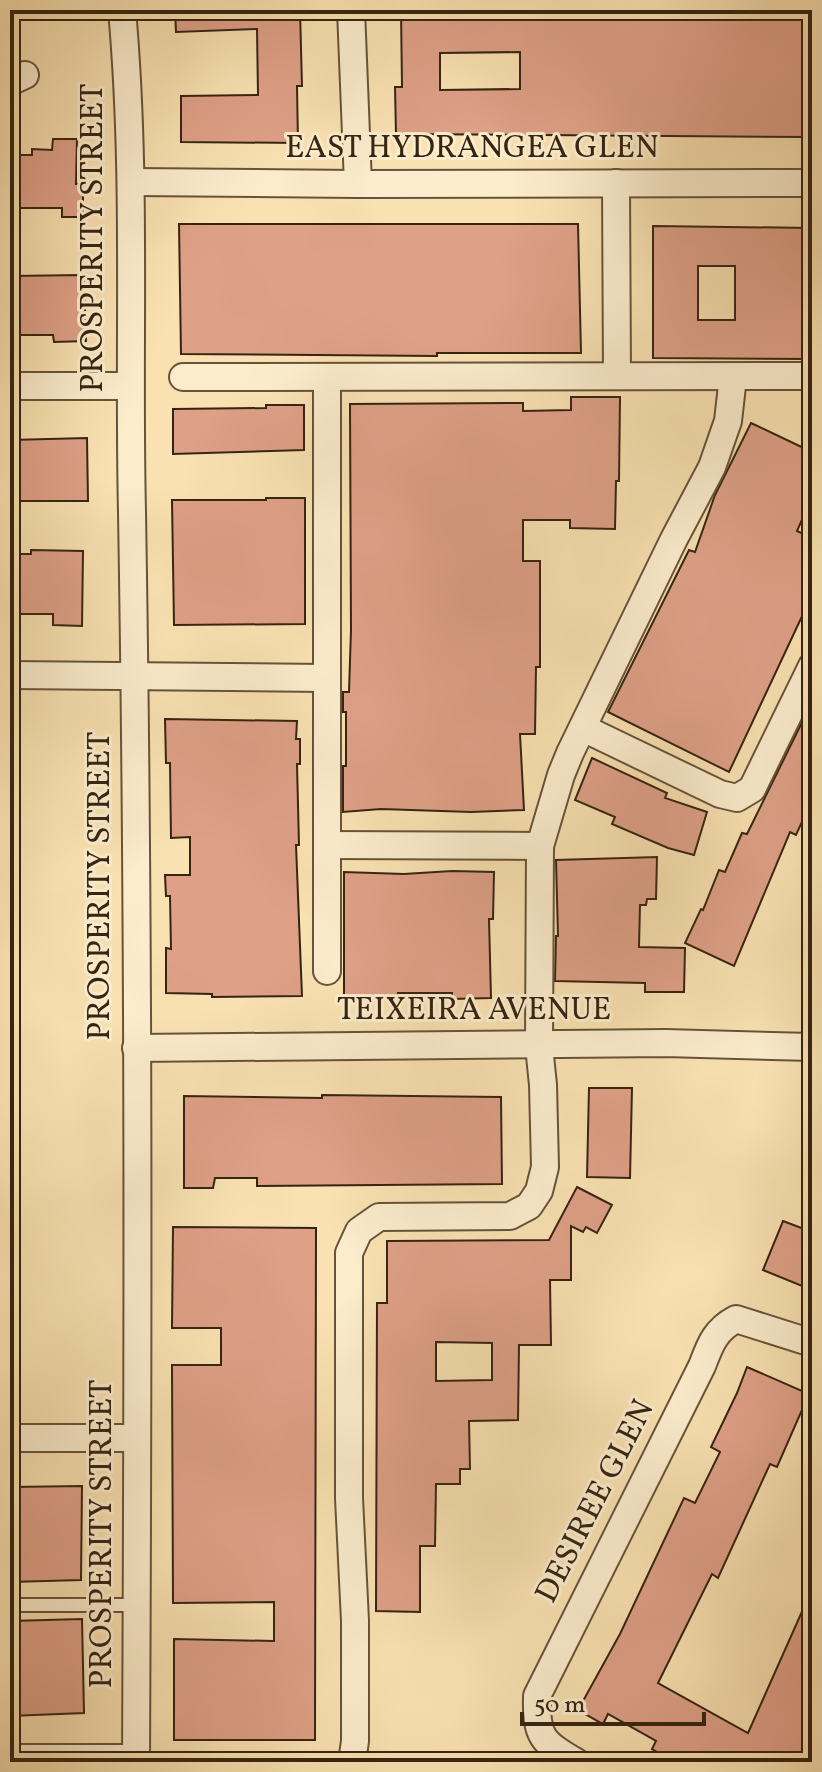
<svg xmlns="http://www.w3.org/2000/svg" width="822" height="1772" font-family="Vollkorn,serif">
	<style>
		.building { fill: #dea087; stroke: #362412; stroke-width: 2; fill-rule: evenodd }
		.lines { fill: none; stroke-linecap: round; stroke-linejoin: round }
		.service-casing { stroke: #67533a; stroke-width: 16 }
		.minor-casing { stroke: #67533a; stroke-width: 30 }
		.service { stroke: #fbeccc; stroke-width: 12 }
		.minor { stroke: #fbeccc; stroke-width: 26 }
		.labels { text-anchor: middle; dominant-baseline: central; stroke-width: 6; stroke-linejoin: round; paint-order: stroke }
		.street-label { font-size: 32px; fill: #362412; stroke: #fbeccc }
	</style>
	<rect width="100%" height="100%" fill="#f9e1b1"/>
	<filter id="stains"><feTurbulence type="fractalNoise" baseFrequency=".0025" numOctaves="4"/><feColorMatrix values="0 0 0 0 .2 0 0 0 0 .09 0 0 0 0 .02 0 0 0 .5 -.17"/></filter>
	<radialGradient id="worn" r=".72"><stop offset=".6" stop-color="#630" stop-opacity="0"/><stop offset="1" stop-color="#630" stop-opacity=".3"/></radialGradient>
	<g class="building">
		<polygon points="175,10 300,10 302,86 297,86 298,143 181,142 181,96 258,95 257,29 176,32"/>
		<path d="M401,10H804L806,137L396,134L395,87H402ZM520,52V89L440,90V53Z"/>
		<polygon points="53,139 77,139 76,184 83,184 83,217 62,217 62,208 10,208 10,155 32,155 32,149 52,150"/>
		<polygon points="179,224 578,224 581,353 437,353 437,356 181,354"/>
		<path d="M653,226L812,228V359L653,358ZM698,266H735V320H698Z"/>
		<polygon points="84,275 86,341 54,342 53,335 10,335 10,276"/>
		<polygon points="571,397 620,397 619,481 616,481 615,529 570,528 570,520 523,520 523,561 540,561 540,667 536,667 535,734 520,734 524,810 471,812 381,809 343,812 343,766 346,766 346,712 343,712 343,692 349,692 351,630 350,404 523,403 523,411 571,410"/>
		<polygon points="266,405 304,405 304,450 173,454 173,409 266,408"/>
		<polygon points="751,423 812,452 812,497 797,531 812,538 812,595 729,772 608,712 689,550 695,552 715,495"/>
		<polygon points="87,438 88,501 10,501 10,440"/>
		<polygon points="266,498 305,498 305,624 174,625 172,500 266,500"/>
		<polygon points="31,550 83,551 82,626 53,625 53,614 10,614 10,554 31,554"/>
		<polygon points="812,702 812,800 796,835 790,832 734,966 685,943 701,909 703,910 719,870 725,872 742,833 747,834"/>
		<polygon points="165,719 297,721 296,739 300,739 300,764 297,764 299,845 296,845 302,996 212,997 212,994 166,993 166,948 171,949 170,896 166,896 165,875 190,875 190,837 171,838 170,763 166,763"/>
		<polygon points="592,758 667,793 665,798 707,812 694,855 668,848 612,824 615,817 575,800"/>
		<polygon points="657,857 656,899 647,899 646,905 640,905 639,947 685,948 684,992 645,992 645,983 555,981 556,936 558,936 556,860"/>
		<polygon points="452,871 494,872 493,919 489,919 491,998 452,999 452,993 398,993 398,996 344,996 344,872 404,874"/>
		<polygon points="589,1088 632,1088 630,1178 587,1177"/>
		<polygon points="322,1095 501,1097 502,1184 257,1186 257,1178 215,1178 213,1188 184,1188 184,1096 322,1098"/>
		<path d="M577,1187L612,1205L597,1233L586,1227L583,1232L571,1226V1280H550L551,1345H519L518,1420L469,1421L470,1469H460V1484H436L435,1546H420V1612L376,1611L377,1303H387V1241L549,1240ZM436,1342L492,1343V1380L436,1381Z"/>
		<polygon points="783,1221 812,1232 812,1276 807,1288 763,1270"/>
		<polygon points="173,1227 316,1228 315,1740 174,1740 174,1639 274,1641 274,1602 173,1603 172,1365 221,1365 221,1328 172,1328"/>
		<polygon points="747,1367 809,1394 777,1467 770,1464 718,1578 712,1574 658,1683 748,1733 812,1589 812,1762 675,1762 652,1749 656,1741 608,1714 603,1724 578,1710 620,1634 684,1498 695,1503 720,1452 711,1447 737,1393"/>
		<polygon points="82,1486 81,1580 10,1582 10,1487"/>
		<polygon points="82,1619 84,1713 10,1716 10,1621"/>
	</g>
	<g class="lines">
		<g class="service-casing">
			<polyline id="service" points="10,1605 138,1605"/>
		</g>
		<g class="minor-casing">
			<g id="minor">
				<path d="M122,10C137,177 128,344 132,512C139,928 138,1345 136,1762"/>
				<polyline points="351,10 358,184"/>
				<polyline points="10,82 25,75"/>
				<polyline points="132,182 358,184 812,183"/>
				<polyline points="616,183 617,376"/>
				<polyline points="183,377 812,376"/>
				<polyline points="10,386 129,386"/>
				<polyline points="10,675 326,678"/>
				<polyline points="583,728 720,794 737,798 752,789 812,666"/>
				<polyline points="327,845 540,846"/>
				<polyline points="327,971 327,377"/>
				<polyline points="136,1048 665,1043 812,1047"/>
				<polyline points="10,1438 137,1438"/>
				<polyline points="10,1758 136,1758"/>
				<polyline points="352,1762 355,1741 355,1621 349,1498 349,1253 359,1231 379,1217 510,1216 529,1206 539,1191 545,1167 543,1085 539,1046 540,846 561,775 570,753 674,539 712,467 728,421 733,377"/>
				<path d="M576,1762C542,1742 536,1737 537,1696L702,1366C710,1345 715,1330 736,1319L812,1343"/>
			</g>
		</g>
		<use href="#service" class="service"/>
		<use href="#minor" class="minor"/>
	</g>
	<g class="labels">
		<g class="street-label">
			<text x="472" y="149">EAST HYDRANGEA GLEN</text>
			<text transform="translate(94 238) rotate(-90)">PROSPERITY STREET</text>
			<text transform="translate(101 886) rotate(-90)">PROSPERITY STREET</text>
			<text x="474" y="1011">TEIXEIRA AVENUE</text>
			<text transform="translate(596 1502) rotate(-63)">DESIREE GLEN</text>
			<text transform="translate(103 1534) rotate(-90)">PROSPERITY STREET</text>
		</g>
	</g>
	<rect width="822" height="1772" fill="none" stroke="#f9e1b1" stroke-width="40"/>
	<rect x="12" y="12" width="798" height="1748" fill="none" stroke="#362412" stroke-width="4"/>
	<rect x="20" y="20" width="782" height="1732" fill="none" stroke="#362412" stroke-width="2"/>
	<path d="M522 1712v12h182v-12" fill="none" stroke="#362412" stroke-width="4"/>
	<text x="534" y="1712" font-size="24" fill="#362412" stroke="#fbeccc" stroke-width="6" paint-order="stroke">50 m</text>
	<rect width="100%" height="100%" filter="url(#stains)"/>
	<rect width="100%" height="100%" fill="url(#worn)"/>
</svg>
